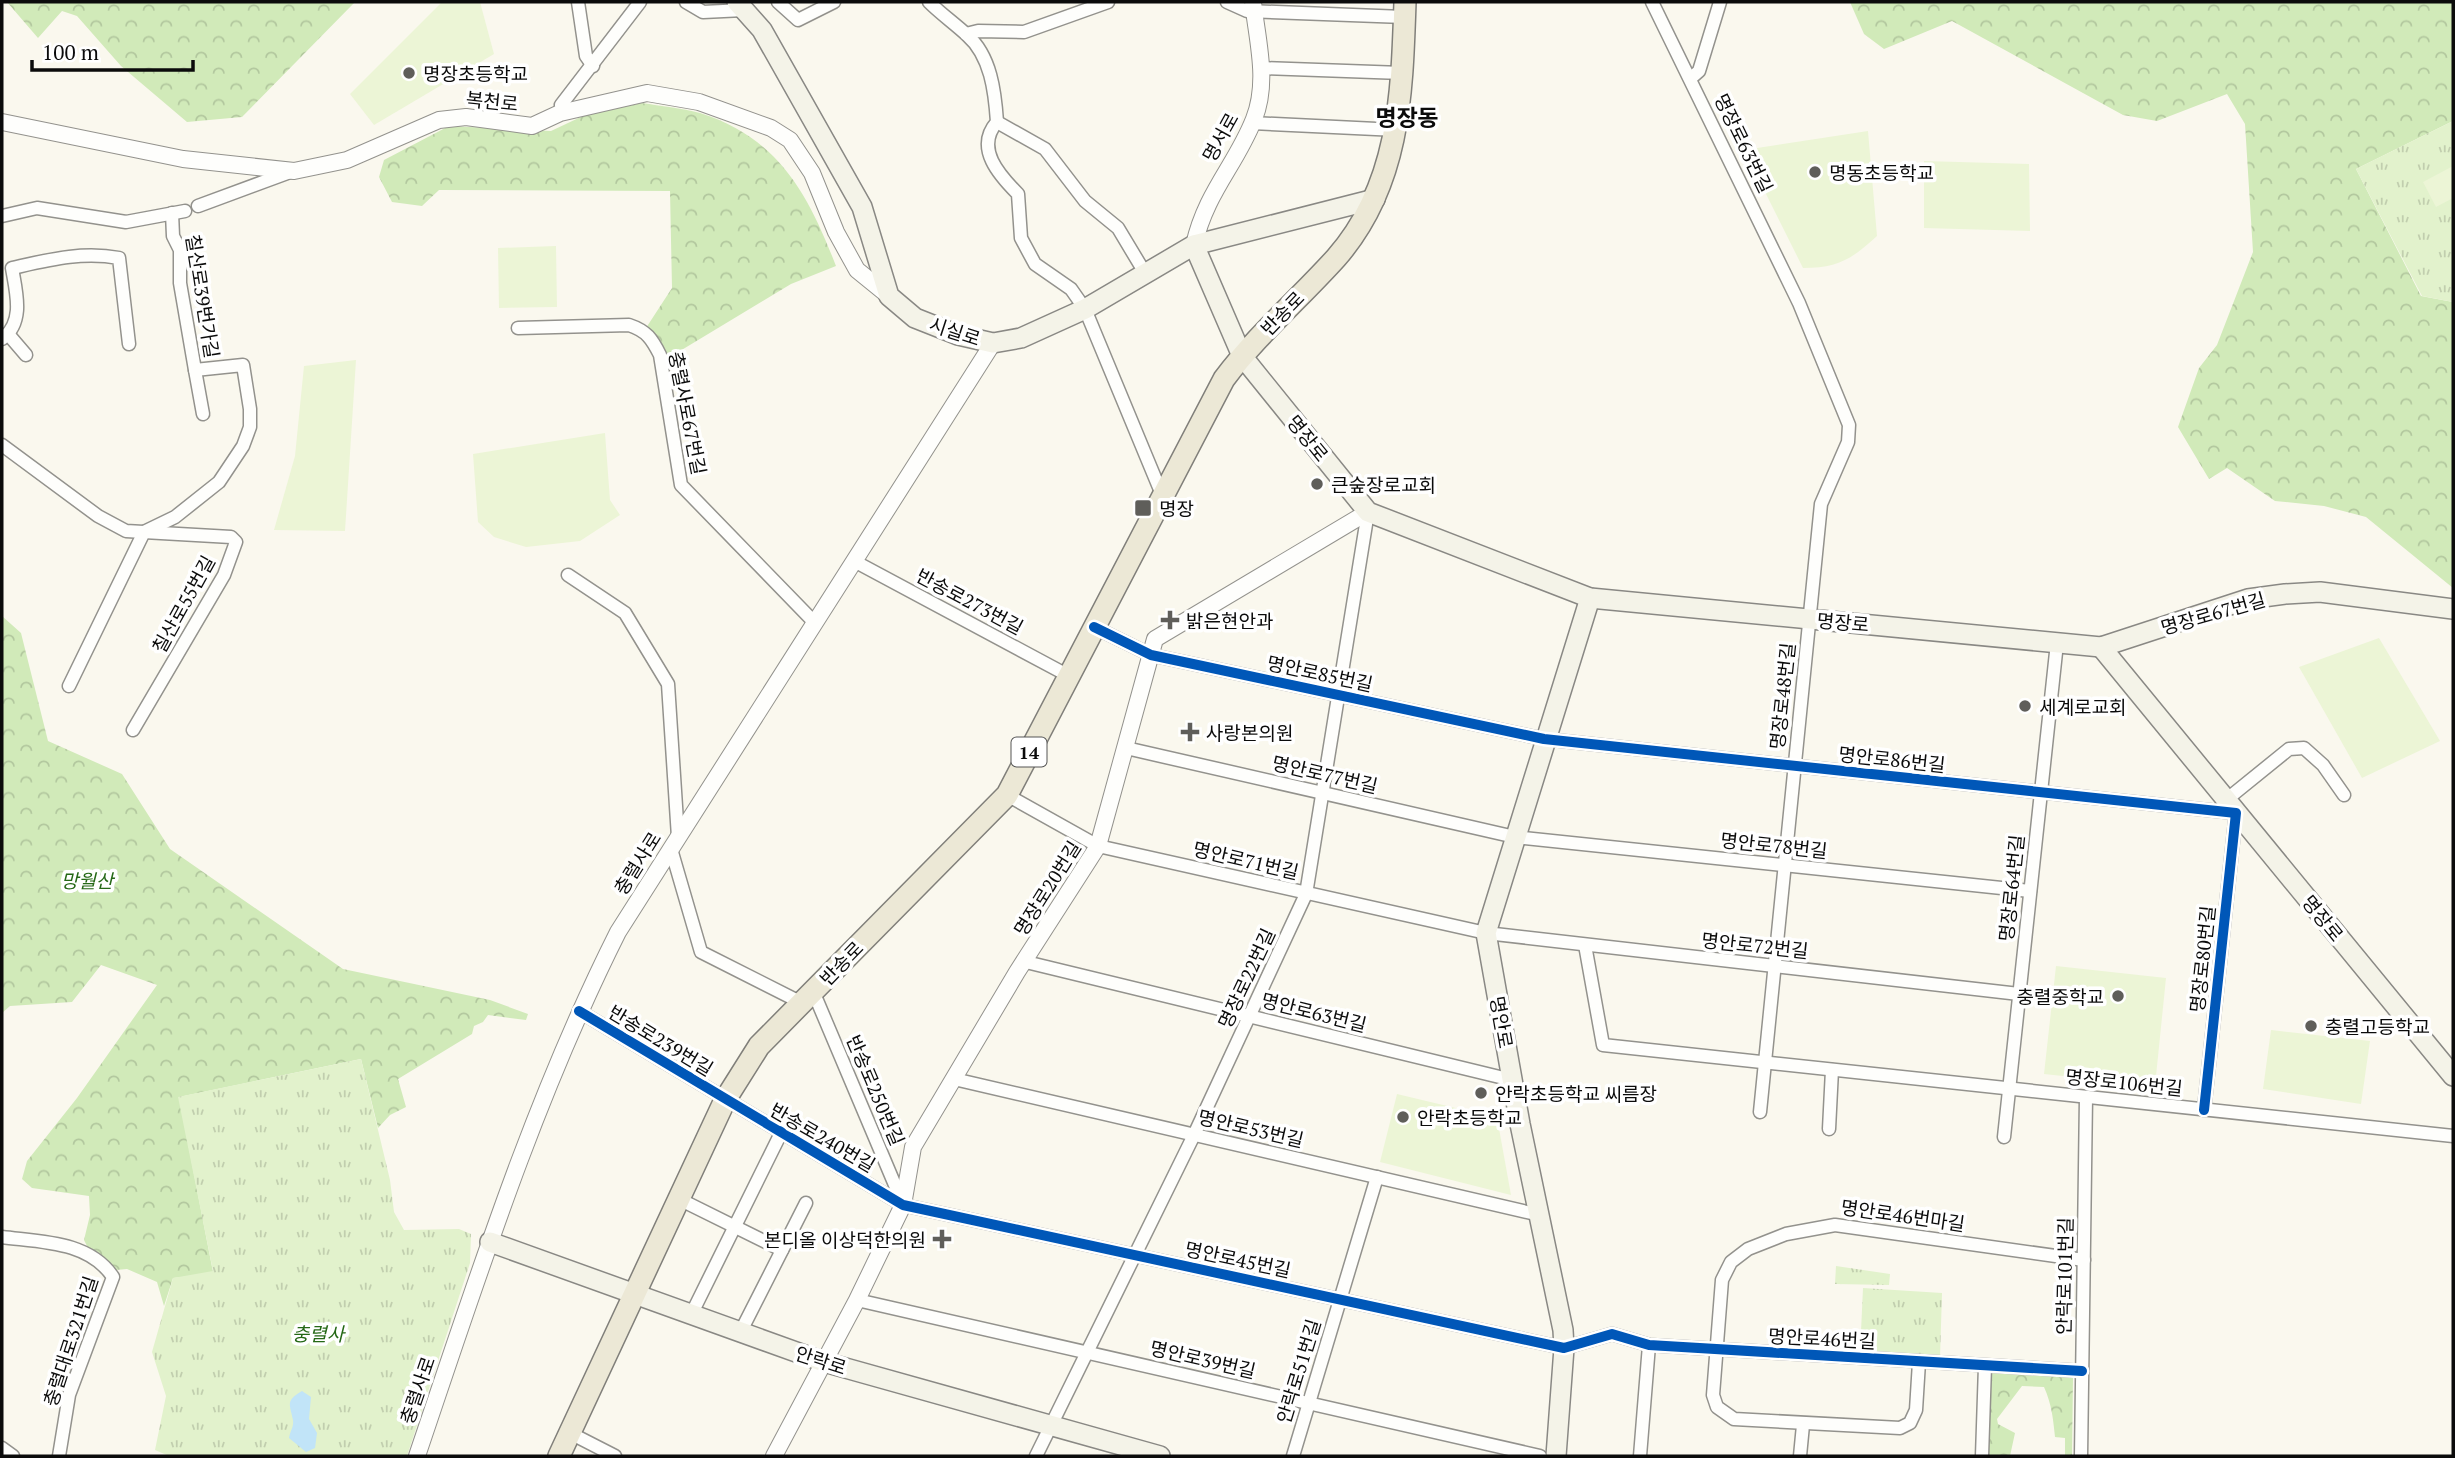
<svg xmlns="http://www.w3.org/2000/svg" width="2455" height="1458" font-family="'PT Serif','Noto Sans KR',serif">
	<style>
		.forest { fill: url(#forest-crowns) }
		.park { fill: url(#park-tufts) }
		.pitch { fill: #ecf5d6 }
		.water { fill: #c1e4f8 }
		.lines { fill: none; stroke-linecap: round; stroke-linejoin: round }
		.minor-casing { stroke: #93928d; stroke-width: 15 }
		.tertiary-casing { stroke: #93928d; stroke-width: 18 }
		.secondary-casing { stroke: #898884; stroke-width: 22 }
		.primary-casing { stroke: #807f7a; stroke-width: 24 }
		.minor { stroke: #fefefc; stroke-width: 12 }
		.tertiary { stroke: #fefefc; stroke-width: 16 }
		.secondary { stroke: #f4f3e8; stroke-width: 19 }
		.primary { stroke: #ece8d6; stroke-width: 21 }
		.cycleway-casing { stroke: #fff; stroke-width: 15 }
		.cycleway { stroke: #0057b8; stroke-width: 10 }
		.poi-dot { fill: #5f5e5a; stroke: #fff; stroke-width: 2.5 }
		.labels { text-anchor: middle; dominant-baseline: central; stroke-width: 7; stroke-linejoin: round; paint-order: stroke }
		.shield { fill: #fff; stroke: #545454; stroke-width: 2 }
		.shield-label { font-size: 18px; font-weight: bold; fill: #0b0b0b }
		.poi-label { font-size: 19px; fill: #0b0b0b; stroke: #fff; text-anchor: start }
		.street-label { font-size: 19px; fill: #0b0b0b; stroke: #fff }
		.park-label { font-size: 19px; font-style: italic; fill: #256816; stroke: #fff }
		.quarter-label { font-size: 23px; font-weight: bold; fill: #0b0b0b; stroke: #fff }
	</style>
	<defs>
		<pattern id="forest-crowns" width="20" height="18" patternUnits="userSpaceOnUse" patternTransform="scale(1.75)"><rect width="20" height="18" fill="#d1eab9"/><path d="M2 6a3 3 0 1 1 6 0M12 15a3 3 0 1 1 6 0" fill="none" stroke="#b2c79e"/></pattern>
		<pattern id="park-tufts" width="24" height="20" patternUnits="userSpaceOnUse" patternTransform="scale(1.75)"><rect width="24" height="20" fill="#e2f2cc"/><path d="M3 7l-1-3M5 7V3M7 7l1-3M15 17l-1-3M17 17v-4M19 17l1-3" fill="none" stroke="#c1ceae"/></pattern>
	</defs>
	<rect width="100%" height="100%" fill="#faf8ee"/>
	<g class="forest">
		<polygon points="7,2 355,2 242,117 187,122 121,66 77,16 62,11 38,38"/>
		<polygon points="1850,2 2453,2 2453,121 2356,169 2421,296 2453,302 2453,588 2366,517 2324,506 2275,501 2227,468 2209,479 2178,427 2199,368 2217,345 2253,252 2245,124 2227,94 2157,121 2123,115 1952,21 1884,49 1864,34"/>
		<path d="M642,103C661,106 681,108 700,113C779,138 808,194 836,266L791,284L670,357L646,328L672,288L670,191L439,190L422,206L392,202L379,177L384,160L449,126L551,131L585,115Z"/>
		<polygon points="2,616 21,633 48,741 122,774 170,849 343,969 490,1000 528,1014 526,1020 488,1015 483,1022 474,1026 472,1034 398,1079 406,1107 390,1115 378,1128 361,1059 179,1097 213,1272 249,1270 173,1278 164,1306 157,1282 127,1269 116,1270 88,1248 84,1240 90,1215 89,1196 32,1188 22,1179 27,1161 77,1098 157,985 101,965 72,1002 10,1006 2,1013"/>
		<path d="M1987,1368L2061,1374L2073,1378L2072,1456H2065V1438L2055,1437C2053,1419 2052,1405 2044,1387L2022,1386L1997,1419L1998,1424L2015,1433L2010,1456H1985Z"/>
	</g>
	<g class="park">
		<polygon points="2453,121 2453,302 2422,296 2356,169"/>
		<polygon points="361,1059 390,1180 394,1212 404,1230 459,1229 471,1234 470,1263 407,1456 169,1456 155,1450 166,1396 152,1352 173,1278 213,1271 178,1097"/>
		<polygon points="1836,1266 1890,1274 1889,1285 1835,1284"/>
		<polygon points="1863,1288 1942,1293 1940,1358 1860,1353"/>
	</g>
	<g class="pitch">
		<polygon points="442,2 480,2 494,54 374,125 350,94"/>
		<path d="M1868,131L1877,236C1852,259 1838,268 1803,268L1744,150Z"/>
		<polygon points="1924,161 2029,164 2030,231 1924,228"/>
		<polygon points="2453,166 2453,198 2436,207 2423,182"/>
		<polygon points="556,246 557,307 499,308 498,248"/>
		<polygon points="356,360 345,531 274,530 295,456 304,366"/>
		<polygon points="605,433 610,500 620,515 580,541 526,547 494,537 478,522 473,454"/>
		<polygon points="2379,638 2440,741 2362,778 2299,667"/>
		<polygon points="2056,966 2166,978 2155,1086 2044,1074"/>
		<polygon points="2271,1030 2370,1041 2361,1104 2263,1089"/>
		<polygon points="1397,1094 1489,1116 1498,1123 1511,1195 1380,1162"/>
	</g>
	<path class="water" d="M302,1391L311,1397L309,1419L317,1433L315,1448L306,1452L289,1438C290,1431 294,1427 293,1420C290,1404 285,1401 302,1391Z"/>
	<g class="lines">
		<g class="minor-casing">
			<g id="minor">
				<polyline points="578,2 586,56 593,66"/>
				<polyline points="686,2 703,12 744,10"/>
				<polyline points="778,2 798,20 834,2"/>
				<path d="M929,2C941,14 954,23 967,35C991,56 995,92 997,122C974,148 1000,176 1018,194L1021,238L1035,264L1071,289L1085,309L1163,497"/>
				<polyline points="1227,2 1247,11 1404,17"/>
				<polyline points="1652,2 1799,303 1849,425 1848,442 1821,504 1760,1112"/>
				<polyline points="966,34 978,31 1024,32 1108,2"/>
				<polyline points="1261,68 1402,73"/>
				<polyline points="1691,78 1699,71 1720,2"/>
				<polyline points="564,112 561,105 640,2"/>
				<polyline points="997,122 1045,149 1085,201 1118,228 1145,273"/>
				<polyline points="1252,123 1397,130"/>
				<polyline points="198,206 290,172"/>
				<polyline points="2,216 37,208 126,222 185,211"/>
				<path d="M518,328L629,325C647,331 652,339 660,355L681,485L815,623"/>
				<polyline points="8,334 26,355"/>
				<path d="M2,339C25,322 16,292 12,268C48,260 82,251 119,258L129,344"/>
				<polyline points="195,370 203,414"/>
				<polyline points="2,445 98,516 126,531 231,537 236,542 224,575 133,730"/>
				<polyline points="854,561 1069,676"/>
				<polyline points="568,575 625,613 668,684 678,837"/>
				<polyline points="1094,627 1151,655 1544,739 2236,813 2204,1110"/>
				<polyline points="69,686 144,532 175,517 219,482 243,446 250,427 250,409 243,365 195,370 180,283 180,250 173,236 172,213"/>
				<polyline points="1126,748 1515,837 2030,891"/>
				<polyline points="1007,795 1098,846 1486,933 2019,994"/>
				<polyline points="2226,800 2289,749 2304,748 2323,765 2344,795"/>
				<polyline points="671,849 701,952 802,1003"/>
				<polyline points="1585,945 1603,1045 2453,1136"/>
				<polyline points="1026,962 1512,1080"/>
				<polyline points="813,991 903,1204"/>
				<polyline points="579,1011 903,1205 1564,1348 1612,1334 1649,1345 2082,1371"/>
				<polyline points="954,1079 1540,1215"/>
				<polyline points="1829,1129 1832,1070"/>
				<polyline points="2004,1137 2057,643"/>
				<polyline points="679,1199 782,1250"/>
				<path d="M2,1237C41,1242 89,1241 113,1277L69,1395L59,1456"/>
				<polyline points="857,1300 1540,1456"/>
				<polyline points="692,1313 781,1133"/>
				<polyline points="741,1331 806,1203"/>
				<polyline points="1919,1362 1916,1410 1910,1423 1900,1428 1734,1419 1717,1407 1713,1395 1722,1280 1731,1262 1748,1249 1786,1234 1835,1225 2084,1260"/>
				<polyline points="570,1433 615,1456"/>
				<polyline points="2,1448 13,1456"/>
				<polyline points="1036,1456 1194,1135 1306,894 1368,512"/>
				<polyline points="1293,1456 1377,1177"/>
				<polyline points="1640,1456 1649,1345"/>
				<polyline points="1800,1456 1803,1425"/>
				<polyline points="1982,1456 1985,1366"/>
				<polyline points="2081,1456 2086,1097"/>
			</g>
		</g>
		<g class="tertiary-casing">
			<g id="tertiary">
				<polyline points="2,122 183,159 294,171 347,160 439,120 466,117 532,126 560,113 647,93 699,102 771,128 790,140 812,173 836,232 857,270 889,296"/>
				<path d="M1194,245C1206,192 1236,165 1254,119C1269,81 1257,40 1253,2"/>
				<path d="M417,1456C477,1279 534,1099 618,932L993,343"/>
				<polyline points="774,1456 857,1300 903,1205 913,1147 1017,972 1098,846 1155,639 1368,512"/>
			</g>
		</g>
		<g class="secondary-casing">
			<g id="secondary">
				<polyline points="737,2 762,30 862,207 889,296 915,318 958,335 993,343 1021,338 1085,309 1194,245 1375,199"/>
				<polyline points="1194,245 1242,356 1368,512 1590,598 2101,647 2248,599 2285,594 2320,592 2453,609"/>
				<polyline points="2101,647 2453,1076"/>
				<polyline points="490,1242 824,1362 1160,1456"/>
				<polyline points="1556,1456 1564,1348 1563,1330 1520,1124 1486,933 1590,598"/>
			</g>
		</g>
		<g class="primary-casing">
			<path id="primary" d="M559,1456L725,1100L759,1046L1007,795L1224,379C1257,335 1299,299 1336,258C1400,185 1402,94 1405,2"/>
		</g>
		<use href="#minor" class="minor"/>
		<use href="#tertiary" class="tertiary"/>
		<use href="#secondary" class="secondary"/>
		<use href="#primary" class="primary"/>
		<g class="cycleway-casing">
			<g id="cycleway">
				<polyline points="1094,627 1151,655 1544,739 2236,813 2204,1110"/>
				<polyline points="579,1011 903,1205 1564,1348 1612,1334 1649,1345 2082,1371"/>
			</g>
		</g>
		<use href="#cycleway" class="cycleway"/>
	</g>
	<g class="poi-dot">
		<circle cx="409" cy="73" r="7"/>
		<circle cx="1815" cy="172" r="7"/>
		<circle cx="1317" cy="484" r="7"/>
		<rect x="1134" y="499" width="18" height="18" rx="3.5"/>
		<path d="M1166.5 609.5h7v7h7v7h-7v7h-7v-7h-7v-7h7z"/>
		<circle cx="2025" cy="706" r="7"/>
		<path d="M1186.5 721.5h7v7h7v7h-7v7h-7v-7h-7v-7h7z"/>
		<circle cx="2118" cy="996" r="7"/>
		<circle cx="2311" cy="1026" r="7"/>
		<circle cx="1481" cy="1093" r="7"/>
		<circle cx="1403" cy="1117" r="7"/>
		<path d="M938.5 1228.5h7v7h7v7h-7v7h-7v-7h-7v-7h7z"/>
	</g>
	<g class="labels">
		<rect class="shield" x="1011.5" y="737.5" width="35" height="29" rx="5"/>
		<g class="shield-label">
			<text x="1029" y="752">14</text>
		</g>
		<g class="poi-label">
			<text x="423" y="73">명장초등학교</text>
			<text x="1829" y="172">명동초등학교</text>
			<text x="1331" y="484">큰숲장로교회</text>
			<text x="1159" y="508">명장</text>
			<text x="1186" y="620">밝은현안과</text>
			<text x="2039" y="706">세계로교회</text>
			<text x="1206" y="732">사랑본의원</text>
			<text x="2104" y="996" text-anchor="end">충렬중학교</text>
			<text x="2325" y="1026">충렬고등학교</text>
			<text x="1495" y="1093">안락초등학교 씨름장</text>
			<text x="1417" y="1117">안락초등학교</text>
			<text x="926" y="1239" text-anchor="end">본디올 이상덕한의원</text>
		</g>
		<g class="street-label">
			<text transform="translate(492 101) rotate(6)">복천로</text>
			<text transform="translate(1220 137) rotate(-61)">명서로</text>
			<text transform="translate(1744 143) rotate(64)">명장로63번길</text>
			<text transform="translate(203 296) rotate(81)">칠산로39번가길</text>
			<text transform="translate(1282 313) rotate(-46)">반송로</text>
			<text transform="translate(955 331) rotate(18)">시실로</text>
			<text transform="translate(688 413) rotate(79)">충렬사로67번길</text>
			<text transform="translate(1308 438) rotate(51)">명장로</text>
			<text transform="translate(970 601) rotate(28)">반송로273번길</text>
			<text transform="translate(183 604) rotate(-61)">칠산로55번길</text>
			<text transform="translate(2213 613) rotate(-16)">명장로67번길</text>
			<text transform="translate(1843 622) rotate(5)">명장로</text>
			<text transform="translate(1320 673) rotate(12)">명안로85번길</text>
			<text transform="translate(1782 696) rotate(-84)">명장로48번길</text>
			<text transform="translate(1892 759) rotate(6)">명안로86번길</text>
			<text transform="translate(1325 774) rotate(13)">명안로77번길</text>
			<text transform="translate(1774 845) rotate(6)">명안로78번길</text>
			<text transform="translate(1246 860) rotate(13)">명안로71번길</text>
			<text transform="translate(637 863) rotate(-58)">충렬사로</text>
			<text transform="translate(1047 888) rotate(-58)">명장로20번길</text>
			<text transform="translate(2011 888) rotate(-84)">명장로64번길</text>
			<text transform="translate(2323 918) rotate(51)">명장로</text>
			<text transform="translate(1755 945) rotate(6)">명안로72번길</text>
			<text transform="translate(2202 959) rotate(-84)">명장로80번길</text>
			<text transform="translate(841 963) rotate(-46)">반송로</text>
			<text transform="translate(1246 978) rotate(-65)">명장로22번길</text>
			<text transform="translate(1314 1012) rotate(14)">명안로63번길</text>
			<text transform="translate(1502 1022) rotate(80)">명안로</text>
			<text transform="translate(661 1040) rotate(31)">반송로239번길</text>
			<text transform="translate(2124 1082) rotate(6)">명장로106번길</text>
			<text transform="translate(876 1090) rotate(67)">반송로250번길</text>
			<text transform="translate(1251 1128) rotate(13)">명안로53번길</text>
			<text transform="translate(823 1137) rotate(30)">반송로240번길</text>
			<text transform="translate(1903 1215) rotate(8)">명안로46번마길</text>
			<text transform="translate(1238 1259) rotate(12)">명안로45번길</text>
			<text transform="translate(2064 1276) rotate(-89)">안락로101번길</text>
			<text transform="translate(1822 1338) rotate(3)">명안로46번길</text>
			<text transform="translate(70 1341) rotate(-72)">충렬대로321번길</text>
			<text transform="translate(1203 1359) rotate(13)">명안로39번길</text>
			<text transform="translate(821 1360) rotate(18)">안락로</text>
			<text transform="translate(1298 1371) rotate(-73)">안락로51번길</text>
			<text transform="translate(417 1390) rotate(-71)">충렬사로</text>
		</g>
		<g class="park-label">
			<text x="87" y="880">망월산</text>
			<text x="318" y="1333">충렬사</text>
		</g>
		<g class="quarter-label">
			<text x="1407" y="117">명장동</text>
		</g>
	</g>
	<rect width="2455" height="1458" fill="none" stroke="#0b0b0b" stroke-width="7"/>
	<path d="M32 60v10h161v-10" fill="none" stroke="#0b0b0b" stroke-width="3.5"/>
	<text x="42" y="60" font-size="21" fill="#0b0b0b" stroke="#ffffff" stroke-width="5" paint-order="stroke">100 m</text>
</svg>
